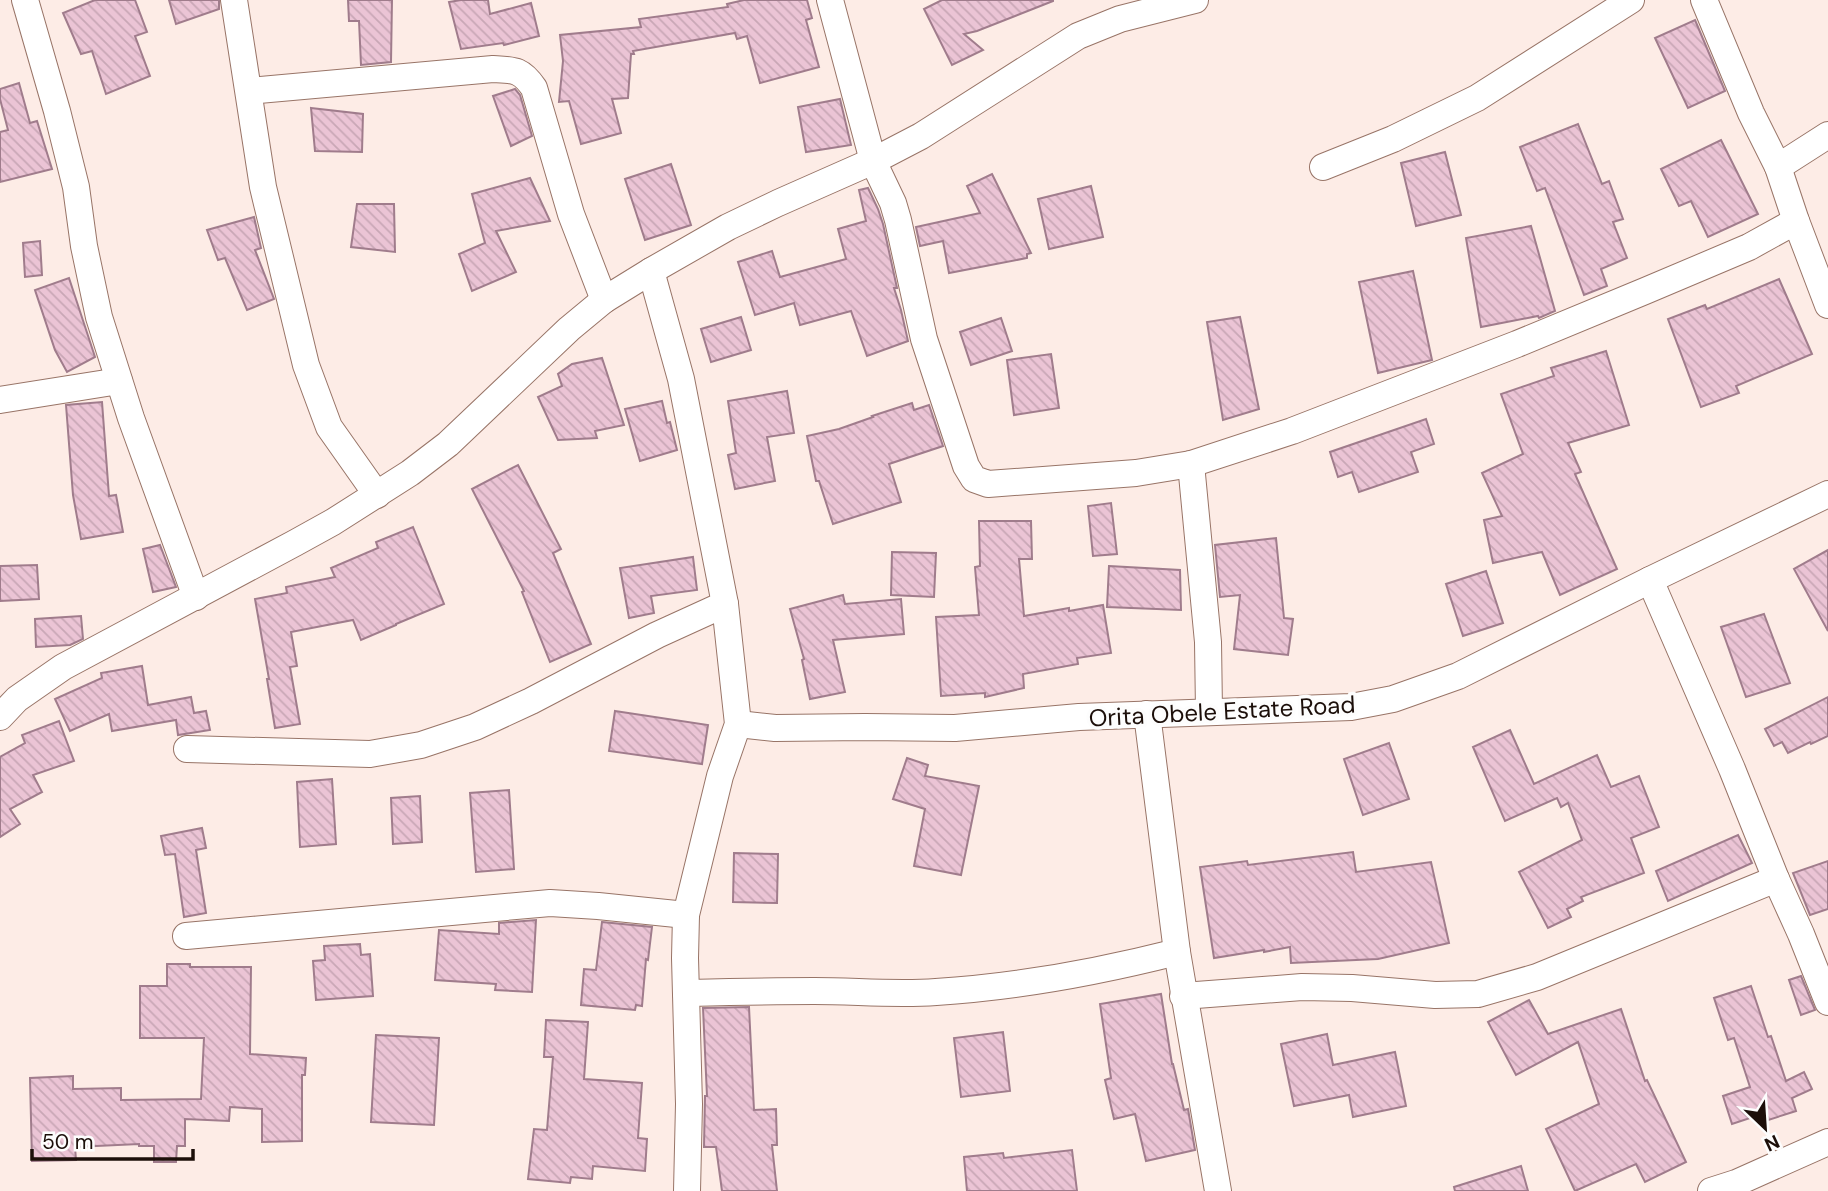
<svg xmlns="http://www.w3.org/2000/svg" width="1828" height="1191" font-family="'DM Sans',sans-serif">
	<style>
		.building { fill: url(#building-back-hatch); stroke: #a07c8c; stroke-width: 2 }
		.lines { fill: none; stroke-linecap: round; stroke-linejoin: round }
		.minor-casing { stroke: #987467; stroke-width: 28 }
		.minor { stroke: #fff; stroke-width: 26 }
		.labels { text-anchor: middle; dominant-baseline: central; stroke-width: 7; stroke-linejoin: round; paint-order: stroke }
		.street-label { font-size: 24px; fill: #1c0f0a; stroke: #fdfdfd }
	</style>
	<defs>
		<pattern id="building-back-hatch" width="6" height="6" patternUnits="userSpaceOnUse" patternTransform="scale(1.75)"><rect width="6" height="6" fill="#ebc4d5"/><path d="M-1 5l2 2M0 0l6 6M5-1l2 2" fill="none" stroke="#c9a7b6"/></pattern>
	</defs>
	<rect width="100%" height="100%" fill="#fdece6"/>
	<g class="building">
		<polygon points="95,0 135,0 147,32 135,36 150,76 106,94 92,51 81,54 63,13"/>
		<polygon points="169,0 219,0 219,9 176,24"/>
		<polygon points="348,0 392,0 391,62 361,65 359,21 349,21"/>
		<polygon points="461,0 488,0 490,14 531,3 539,36 504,45 503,43 461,49 449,2"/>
		<polygon points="744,0 807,0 812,18 806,20 819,67 760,83 747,36 737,39 735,33 633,51 634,54 631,54 628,98 612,99 621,133 581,144 569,101 559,102 563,61 560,35 641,27 639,19 728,7 727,4"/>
		<polygon points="942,0 1053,0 1053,1 977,31 964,34 983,50 952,65 924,9"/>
		<polygon points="1695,20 1725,91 1688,108 1655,38"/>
		<polygon points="19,83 30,123 37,121 52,169 0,182 0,132 8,130 0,99 0,89"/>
		<polygon points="515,89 520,95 532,136 511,146 493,96"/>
		<polygon points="840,99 851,145 806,152 798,107"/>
		<polygon points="311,108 363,114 362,152 315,151"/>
		<polygon points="1578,124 1602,184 1609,181 1623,219 1613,222 1627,258 1601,269 1607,286 1584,295 1545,188 1537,191 1520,147"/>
		<polygon points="1721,140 1758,214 1708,237 1691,201 1679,206 1661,169"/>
		<polygon points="1445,152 1461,215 1416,226 1401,163"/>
		<polygon points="671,164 691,225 645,240 625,179"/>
		<polygon points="992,174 1031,253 1027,254 1027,258 949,273 943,241 920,246 916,227 980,213 967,186"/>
		<polygon points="530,178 550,221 496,231 516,272 472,291 459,254 485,243 472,194"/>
		<polygon points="1091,186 1103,237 1049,249 1038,199"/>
		<polygon points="868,188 878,209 883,224 897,288 894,288 901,310 908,341 867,356 851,311 800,325 794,303 755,315 738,262 772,251 780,277 846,259 838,229 866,221 859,190"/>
		<polygon points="357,204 394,204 395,252 351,247"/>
		<polygon points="254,217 261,248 255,250 274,299 247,310 225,258 218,260 207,230"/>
		<polygon points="1531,226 1555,311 1539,318 1538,316 1481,327 1466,238"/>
		<polygon points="40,241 42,275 25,277 23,243"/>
		<polygon points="1413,271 1432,360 1378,373 1359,282"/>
		<polygon points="69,278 95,357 67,372 55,350 35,290"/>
		<polygon points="1779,279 1812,354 1736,386 1739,393 1701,407 1668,319 1705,305 1707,309"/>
		<polygon points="741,317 751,350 711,362 701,329"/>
		<polygon points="1240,317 1259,409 1223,420 1207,322"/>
		<polygon points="1001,318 1012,351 971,365 960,332"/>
		<polygon points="1606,351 1629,425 1568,443 1581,472 1575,474 1617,569 1560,595 1542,552 1493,563 1484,520 1502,516 1482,473 1523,454 1501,394 1554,376 1551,368"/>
		<polygon points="1051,354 1059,408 1014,415 1007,360"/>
		<polygon points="602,358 624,425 595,431 597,438 558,440 538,397 562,386 558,374 572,364"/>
		<polygon points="787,391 794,433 767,437 775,481 735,489 728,455 736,453 728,401"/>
		<polygon points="662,401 667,423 670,422 677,450 640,461 625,409"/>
		<polygon points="102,402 109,496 116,495 123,532 81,539 73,495 66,405"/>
		<polygon points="912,403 914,410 929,405 943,446 889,464 901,502 833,524 819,481 816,481 807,436 839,429 873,417 872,416"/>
		<polygon points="1426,419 1434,444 1411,452 1418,472 1359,492 1352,472 1338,477 1330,452"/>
		<polygon points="518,465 561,549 553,553 591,644 550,662 522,592 524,591 472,489"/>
		<polygon points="1111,503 1117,554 1093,556 1088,506"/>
		<polygon points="979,521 1031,521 1032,559 1019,559 1024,616 1069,608 1069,611 1103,605 1111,653 1077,658 1078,664 1023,674 1024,688 985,697 985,693 941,696 936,617 979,615 975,567 980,566"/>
		<polygon points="413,527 444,604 396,624 396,625 361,640 353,620 291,632 297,666 290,667 300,724 275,728 267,679 269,679 255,599 287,593 286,587 335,577 331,568 378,548 376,542"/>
		<polygon points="1276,538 1284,618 1293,619 1288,655 1234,649 1240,595 1220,597 1215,545"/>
		<polygon points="160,545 176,587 153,592 143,549"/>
		<polygon points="1828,550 1828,631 1794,569"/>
		<polygon points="892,552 936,553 934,597 891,595"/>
		<polygon points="693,557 697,590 651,596 654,613 629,618 620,568"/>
		<polygon points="37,565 39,599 0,601 0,566"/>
		<polygon points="1109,566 1180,570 1181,610 1107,607"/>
		<polygon points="1486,571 1503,623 1463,636 1446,584"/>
		<polygon points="843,595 845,604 901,599 904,634 833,640 845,692 810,699 802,660 804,659 790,609"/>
		<polygon points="1764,614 1790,683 1746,697 1721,627"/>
		<polygon points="81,616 83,639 70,645 36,647 35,619"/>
		<polygon points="142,666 148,705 191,697 194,713 206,711 210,730 178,735 176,720 112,731 109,714 70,731 55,699 102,678 101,673"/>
		<polygon points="1828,697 1828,736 1811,744 1810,742 1788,753 1782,742 1774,746 1765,729"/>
		<polygon points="615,711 708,725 702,764 609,751"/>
		<polygon points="59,721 74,761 33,775 42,792 10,809 20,824 0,837 0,757 25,743 22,735"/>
		<polygon points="1510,730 1534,784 1597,755 1611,787 1639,776 1659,827 1631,838 1644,873 1581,897 1583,901 1567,909 1571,917 1548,928 1519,872 1582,840 1568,803 1561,807 1557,798 1505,821 1473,747"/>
		<polygon points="1389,743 1409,799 1363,815 1344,759"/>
		<polygon points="907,758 928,765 925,776 979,786 961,875 914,866 925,809 893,799"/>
		<polygon points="332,779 336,844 300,847 297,782"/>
		<polygon points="509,790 514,869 476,872 470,793"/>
		<polygon points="420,796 422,842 393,844 391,798"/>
		<polygon points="202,828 206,848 196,850 206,913 184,917 175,854 165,855 161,836"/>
		<polygon points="1738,835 1752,863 1668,901 1656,871"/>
		<polygon points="1353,852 1356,872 1431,862 1449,943 1378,959 1291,963 1290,947 1264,952 1264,950 1214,958 1200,867 1247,861 1248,865"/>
		<polygon points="734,853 778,854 777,903 733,902"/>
		<polygon points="1828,861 1828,909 1810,915 1793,873"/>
		<polygon points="536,920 532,992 495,990 496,984 435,980 439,930 499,934 499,923"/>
		<polygon points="602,922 652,927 648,960 646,959 642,1006 636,1005 635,1010 581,1005 584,969 596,970"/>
		<polygon points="360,944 361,955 370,954 373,996 316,1000 313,961 325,960 324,946"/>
		<polygon points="167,964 190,964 190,967 251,967 250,1054 306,1058 305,1075 302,1075 302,1141 262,1142 262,1109 230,1107 229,1121 185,1119 185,1146 177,1146 176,1162 154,1162 154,1146 139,1146 139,1144 75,1147 76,1160 32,1161 30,1078 73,1076 73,1089 121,1088 121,1100 201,1099 204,1038 140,1038 140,986 167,986"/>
		<polygon points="1801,976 1815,1010 1801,1015 1789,980"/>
		<polygon points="1751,986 1768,1037 1771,1036 1786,1081 1804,1072 1812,1089 1792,1098 1796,1111 1762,1122 1759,1115 1732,1124 1723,1096 1750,1087 1734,1038 1728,1040 1714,998"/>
		<polygon points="1161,994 1172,1064 1173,1064 1184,1110 1188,1109 1195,1150 1146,1161 1135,1114 1114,1119 1105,1080 1111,1078 1100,1004"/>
		<polygon points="1529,1000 1548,1034 1621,1009 1645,1081 1647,1080 1686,1162 1645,1182 1636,1164 1575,1191 1546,1129 1599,1104 1578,1042 1516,1075 1488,1022"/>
		<polygon points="749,1007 754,1110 776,1109 777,1145 772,1145 777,1191 722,1191 716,1147 704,1147 705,1096 707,1096 703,1008"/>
		<polygon points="546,1020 588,1022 584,1079 642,1083 638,1138 647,1139 645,1171 593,1166 592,1179 571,1177 570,1183 528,1179 534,1129 547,1130 553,1057 544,1057"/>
		<polygon points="1003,1032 1010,1091 961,1097 954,1038"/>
		<polygon points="1327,1034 1333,1065 1395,1052 1406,1106 1353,1117 1349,1095 1294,1106 1281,1044"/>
		<polygon points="376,1035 439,1038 434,1125 371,1122"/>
		<polygon points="1072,1150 1077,1191 967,1191 964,1157 1003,1153 1004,1158"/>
		<polygon points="1521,1166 1528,1191 1455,1191 1454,1187"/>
	</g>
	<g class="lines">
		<g class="minor-casing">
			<g id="minor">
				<polyline points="25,0 57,111 76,187 84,246 99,317 131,418 196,597"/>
				<polyline points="234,0 263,187 306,365 329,427 377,495"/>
				<polyline points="830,0 873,161 893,203 898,220 924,339 966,466 974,479 988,484 1136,473 1191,464 1292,431 1517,344 1645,291 1749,247 1796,221"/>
				<polyline points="1704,0 1751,113 1778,167 1796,221 1828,305"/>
				<path d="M249,91L493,69C514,70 521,69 534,88L571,214L604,300"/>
				<polyline points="1323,167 1393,139 1477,98 1631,0"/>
				<polyline points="1778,167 1828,135"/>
				<polyline points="651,271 681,379 725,604 738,724 720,776 686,915 685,958 689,1104 687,1191"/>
				<polyline points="0,400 119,381"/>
				<polyline points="1191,464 1208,642 1209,711"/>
				<polyline points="1650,580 1732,769 1776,879 1801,934 1828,1002"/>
				<polyline points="1147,714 1177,952 1218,1191"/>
				<polyline points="0,717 17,699 63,667 295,543 333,522 410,473 448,444 569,329 604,300 651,271 728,227 778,203 873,161 921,136 1078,36 1120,19 1195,0"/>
				<polyline points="738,724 775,728 865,727 955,728 1079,717 1351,707 1393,699 1458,676 1650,580 1828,494"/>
				<polyline points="187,749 370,754 421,745 475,727 531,701 657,635 725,604"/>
				<polyline points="186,936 550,903 598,906 686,915"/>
				<path d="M686,993C729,992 771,991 814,991C855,991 895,995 936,992C1018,987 1098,972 1177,952"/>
				<polyline points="1183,996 1302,987 1352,988 1435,995 1478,994 1537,977 1776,879"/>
				<polyline points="1711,1191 1736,1183 1828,1142"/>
			</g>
		</g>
		<use href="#minor" class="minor"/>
	</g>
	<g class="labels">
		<g class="street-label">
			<text transform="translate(1222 711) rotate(-3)">Orita Obele Estate Road</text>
		</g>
	</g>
	<g transform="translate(1765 1128) rotate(155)" stroke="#fdfdfd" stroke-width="5" paint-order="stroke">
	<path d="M0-5L12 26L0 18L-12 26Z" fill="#1c0f0a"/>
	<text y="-10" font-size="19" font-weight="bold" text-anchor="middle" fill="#1c0f0a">N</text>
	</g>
	<path d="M32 1149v10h161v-10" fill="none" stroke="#1c0f0a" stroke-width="3.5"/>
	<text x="42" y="1149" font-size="21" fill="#1c0f0a" stroke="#fdfdfd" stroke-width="5" paint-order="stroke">50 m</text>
</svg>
